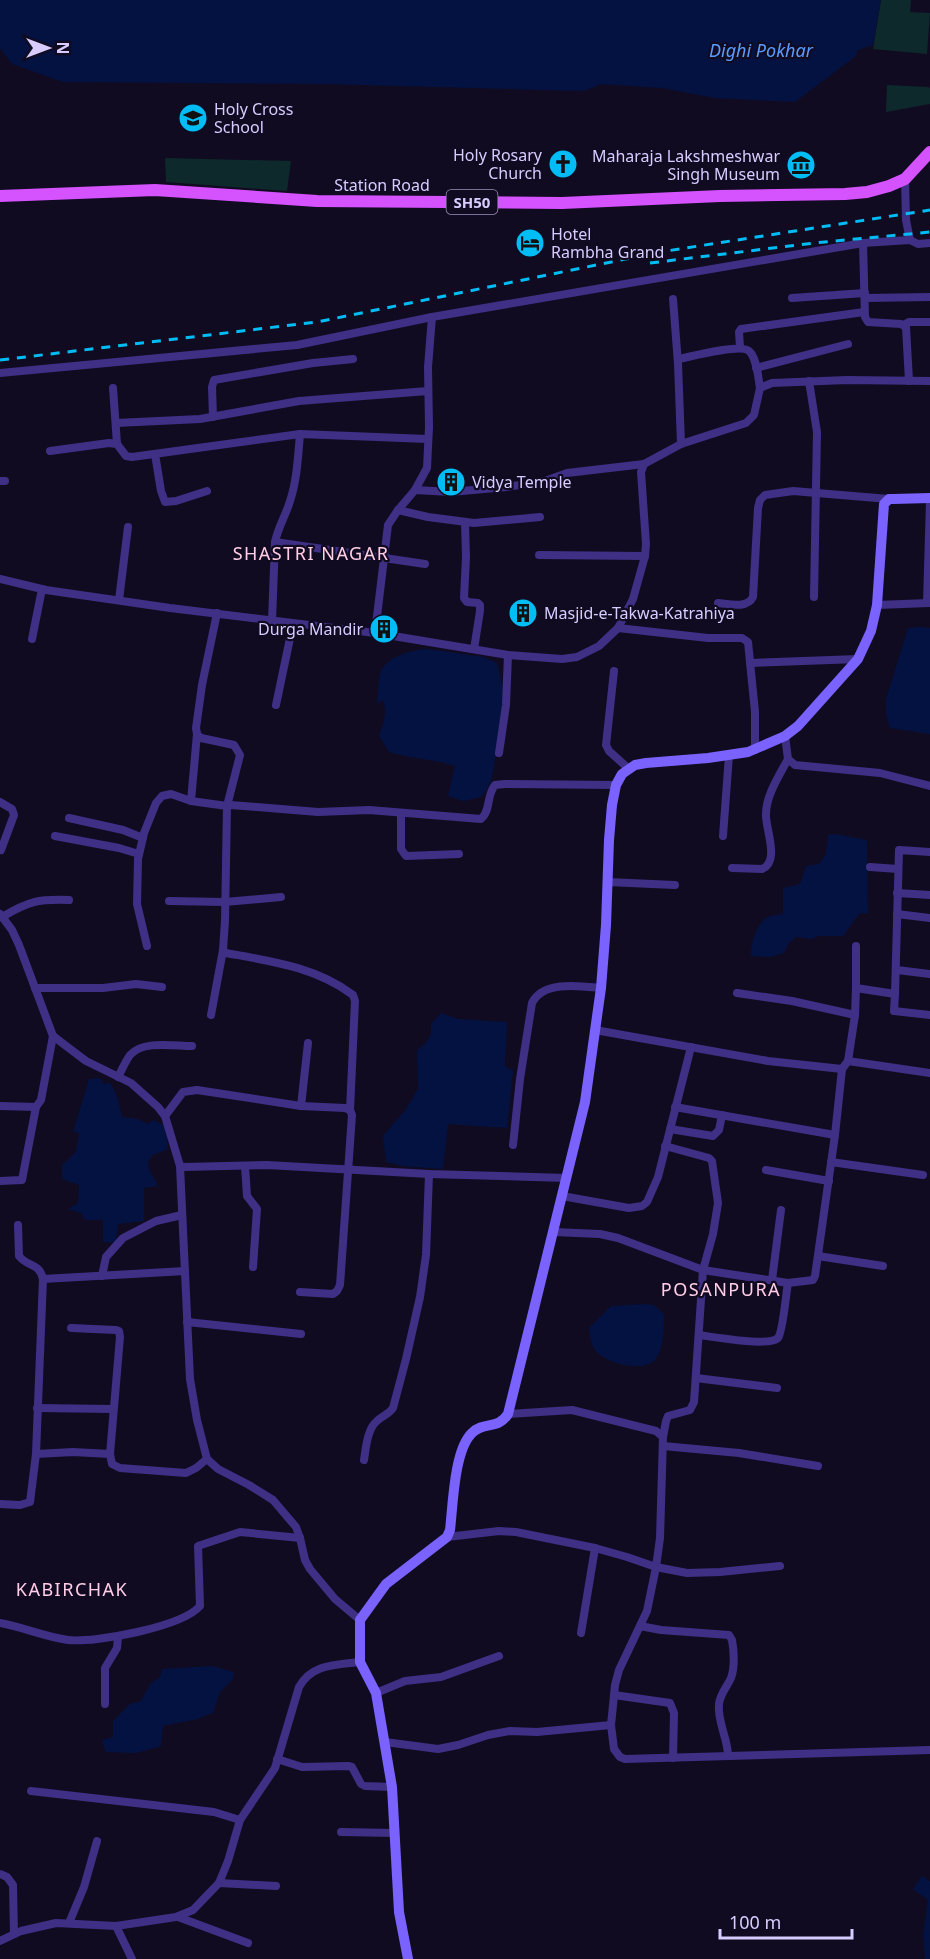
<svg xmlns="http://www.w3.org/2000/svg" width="930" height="1959" font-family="'Noto Sans',sans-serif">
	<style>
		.green { fill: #0d292c }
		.water { fill: #041241 }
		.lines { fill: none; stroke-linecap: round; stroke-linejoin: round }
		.street { stroke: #3f3086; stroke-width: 8 }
		.secondary { stroke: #7a62ff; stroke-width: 10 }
		.primary { stroke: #d552ff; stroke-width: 12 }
		.rail { stroke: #00bdf6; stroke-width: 3; stroke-dasharray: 9 8; stroke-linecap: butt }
		.labels { text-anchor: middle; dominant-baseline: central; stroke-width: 4.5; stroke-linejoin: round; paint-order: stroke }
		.shield { fill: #110b21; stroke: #9c91bc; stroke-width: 1.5 }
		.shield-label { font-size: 15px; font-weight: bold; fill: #d8cbff }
		.poi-label { font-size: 16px; fill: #d8cbff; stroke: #110b21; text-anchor: start }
		.street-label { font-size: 16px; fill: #d8cbff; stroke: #110b21 }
		.water-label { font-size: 18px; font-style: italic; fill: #599cff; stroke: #110b21 }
		.neighbourhood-label { font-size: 18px; letter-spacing: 1.5px; fill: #ffcde6; stroke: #110b21 }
	</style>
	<rect width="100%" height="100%" fill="#110b21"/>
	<g class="green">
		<polygon points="881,0 911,0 910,12 930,13 927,54 873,49"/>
		<polygon points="887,85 928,87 930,88 930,104 886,112"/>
		<polygon points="165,158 291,161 287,191 166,182"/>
	</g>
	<g class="water">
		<polygon points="0,0 881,0 873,45 858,50 856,56 795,102 715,98 662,88 601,84 585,91 326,84 63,82 12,64 0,48"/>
		<polygon points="920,627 930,628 930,734 890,728 886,714 886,699 908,628"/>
		<path d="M427,649L484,657L497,663L503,688V703L493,772L490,784L481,797L463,801L448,796L455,766C433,759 411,759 389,752L379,736C383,724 388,713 383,700L377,704C378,696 378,678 381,671C388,656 412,650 427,649Z"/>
		<path d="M836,834L867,840L868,913L859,914L843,936H818L812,939L796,937L789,943L784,953L771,957L751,956C751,944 756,923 768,917C772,915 779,915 783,914V888L800,884L806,866L819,864L826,854L828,835Z"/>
		<polygon points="441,1013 458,1019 507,1022 505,1066 513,1071 507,1128 448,1124 443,1169 402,1166 386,1162 383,1136 406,1109 418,1089 417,1050 426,1043 431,1034 431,1024"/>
		<path d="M100,1078L104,1084L110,1083C116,1091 120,1106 122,1117L138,1119L148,1124L153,1120L166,1126L168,1149L153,1155L148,1161L149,1169L158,1186L144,1188V1221L118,1224L116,1243L103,1242V1220H85L81,1213L68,1209L78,1203L79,1185L62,1179V1165L76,1152L79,1133L73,1132L89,1079Z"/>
		<path d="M643,1304L654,1305L664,1314C664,1327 664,1349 655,1360C644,1372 610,1364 599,1354C591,1348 590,1337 589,1328L611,1306Z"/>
		<polygon points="212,1666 234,1672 233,1679 220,1692 213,1713 198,1719 163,1726 161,1746 137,1753 106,1752 102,1740 113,1737 113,1721 130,1704 141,1701 150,1684 160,1677 162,1669"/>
		<polygon points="922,1876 930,1881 930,1959 925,1959 923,1935 928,1900 913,1889"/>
	</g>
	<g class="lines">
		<g class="street">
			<polyline points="905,179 906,220 910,240"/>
			<polyline points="863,243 865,317 868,322 901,324 906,327 909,381"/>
			<polyline points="792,298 865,293"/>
			<polyline points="865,298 930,297"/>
			<polyline points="673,299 678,364 681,444"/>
			<polyline points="904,325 909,322 930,322"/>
			<polyline points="740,347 739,332 741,329 864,312"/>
			<path d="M678,359C690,357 741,343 749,351C757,358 758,377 760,388"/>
			<polyline points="756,368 848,344"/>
			<polyline points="0,373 297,345 432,317 863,243 910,240 918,244 930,243"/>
			<polyline points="809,381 817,432 814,597"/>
			<polyline points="113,388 117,444"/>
			<polyline points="213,417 212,387 214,380 313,363 353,359"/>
			<polyline points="116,423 200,419 299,401 428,391"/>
			<polyline points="50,451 109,443 117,444 126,456 132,457 300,434 428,439"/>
			<polyline points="155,454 161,491 165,502 176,501 207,491"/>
			<polyline points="0,481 5,481"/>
			<polyline points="415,490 451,492 506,487 545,481 567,473 644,464"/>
			<polyline points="398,510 428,517 474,523 540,517"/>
			<polyline points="465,523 466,557 464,598 467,602 478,603 480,605 480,611 474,649"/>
			<polyline points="275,542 425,564"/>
			<polyline points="539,555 645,556"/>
			<polyline points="0,579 46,590 170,608 375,633 508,655 562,659 577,657 599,646 618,628 633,599 645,556 646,544 641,472 644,464 681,444 746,423 754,415 760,388 772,383 847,380 930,381"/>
			<polyline points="119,600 128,527"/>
			<path d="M718,603C729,604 747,609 753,597L758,508L760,500L765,495L793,491L889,499"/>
			<polyline points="927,603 930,501"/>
			<polyline points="877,605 929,603"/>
			<path d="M272,621L275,542C278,527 286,515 290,501C297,480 298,457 300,434"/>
			<polyline points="618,628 708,638 742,638 748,642 755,712 755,750"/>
			<polyline points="375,633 388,525 398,510 415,490 427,468 429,427 428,367 432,317"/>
			<polyline points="32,639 42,589"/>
			<polyline points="750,663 858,659"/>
			<polyline points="614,671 606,745 609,751 629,769"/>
			<polyline points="276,705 293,624"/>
			<polyline points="785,736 788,759 795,765 880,773 930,786"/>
			<polyline points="499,753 506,705 508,655"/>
			<polyline points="191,801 197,734"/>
			<polyline points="0,802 12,809 14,815 1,850"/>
			<polyline points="401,813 401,849 406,856 459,854"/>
			<polyline points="69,818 123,830 143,838"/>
			<polyline points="55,836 119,848 139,854"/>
			<polyline points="723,836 729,755"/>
			<polyline points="870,867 898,869"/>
			<path d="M732,868L762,869C780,862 766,830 766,816C765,797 779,776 788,759"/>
			<polyline points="607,882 675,885"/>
			<polyline points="897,893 930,895"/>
			<polyline points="169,901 225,902 281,897"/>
			<polyline points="0,914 12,930 19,945 53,1036 86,1061 131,1083 158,1107 165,1116 180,1166 184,1167 267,1165 429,1174 567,1178"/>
			<polyline points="897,914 930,918"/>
			<path d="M2,917C29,901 38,899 69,900"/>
			<polyline points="147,946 137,904 138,859 144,833 156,803 162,796 171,794 191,801 227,806 239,759 240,755 234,745 201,738 197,734 196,728 202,685 217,613"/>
			<polyline points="856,946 856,988"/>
			<polyline points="897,970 930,974"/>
			<polyline points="35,988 103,988 136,984 162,987"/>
			<polyline points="737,993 792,1001 855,1015"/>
			<polyline points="895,994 894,1011 930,1015"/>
			<polyline points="211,1015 223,950"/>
			<polyline points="595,1030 768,1061 842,1069"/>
			<polyline points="848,1061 930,1073"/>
			<path d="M118,1077C122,1070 125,1062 130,1055C143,1040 174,1046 192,1046"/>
			<polyline points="0,1106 36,1107 41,1100 53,1036"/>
			<polyline points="301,1106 308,1043"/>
			<polyline points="675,1107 835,1135"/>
			<path d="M350,1110L355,1001L353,995C316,967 270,961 226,953L223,950L225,921L227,806L231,805L318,812L369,810L481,819C491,811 486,796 495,785L505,784L616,785"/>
			<polyline points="165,1116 183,1092 197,1090 301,1106 345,1108 350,1110 352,1115 340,1285 337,1291 333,1294 300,1292"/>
			<polyline points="670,1129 713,1136 719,1130 722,1115"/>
			<path d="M513,1145L520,1079L532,1003C543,980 581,986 601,988"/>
			<polyline points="831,1162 923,1175"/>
			<polyline points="180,1166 190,1379 197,1420 207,1459 218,1469 249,1485 273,1500 296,1527 300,1538 305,1560 310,1569 335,1599 360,1620"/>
			<polyline points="245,1166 247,1196 257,1209 253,1267"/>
			<polyline points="766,1170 829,1181"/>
			<polyline points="0,1181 22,1180 36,1107"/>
			<polyline points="562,1196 629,1208 642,1206 647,1202 658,1177 691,1047"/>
			<polyline points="553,1232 600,1234 618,1238 703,1270 788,1283 813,1280 815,1276 835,1135 842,1069 848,1061 855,1015 856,988 895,994 899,850 930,852"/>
			<polyline points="818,1256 883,1266"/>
			<polyline points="102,1276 106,1257 123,1238 156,1221 182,1215"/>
			<polyline points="43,1279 185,1271"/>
			<polyline points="772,1280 781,1210"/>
			<polyline points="187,1322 301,1334"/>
			<polyline points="71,1328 116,1330 119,1331 120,1337 110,1454 112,1464 120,1468 186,1473 196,1468 207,1459"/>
			<path d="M699,1335C713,1337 770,1347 778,1338C783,1332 786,1293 788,1283"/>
			<polyline points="696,1378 777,1388"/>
			<polyline points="37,1408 113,1409"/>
			<polyline points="508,1414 572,1410 656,1431 663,1437 660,1538 656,1567 647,1611 619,1670 615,1685 611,1725 614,1749 620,1757 625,1759 930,1750"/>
			<polyline points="663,1437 666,1421 668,1416 690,1410 694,1402 703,1270 713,1234 718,1203 712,1161 709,1158 665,1146"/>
			<polyline points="663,1446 739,1453 818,1466"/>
			<polyline points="36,1454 73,1452 110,1454"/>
			<path d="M364,1460C366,1448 367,1429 377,1421C382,1416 388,1415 393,1408L406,1359L420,1297L426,1255L429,1174"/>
			<path d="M0,1504L20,1505L30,1502L36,1454L43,1279C39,1262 27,1267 19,1256L18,1225"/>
			<polyline points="447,1537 499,1531 516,1532 595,1548 627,1557 656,1567 687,1573 720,1572 780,1566"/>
			<path d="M0,1623C23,1627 45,1637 68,1640C95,1643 182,1627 200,1606L198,1546L240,1532L300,1538"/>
			<path d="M640,1626L661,1630L729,1635L732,1640C734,1650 735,1667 731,1678C727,1687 720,1694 719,1704C717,1722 728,1738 728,1756"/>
			<polyline points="581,1633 595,1548"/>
			<polyline points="376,1693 405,1681 441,1677 499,1656"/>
			<polyline points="614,1695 670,1703 674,1713 673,1758"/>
			<polyline points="105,1704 105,1668 117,1648 118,1637"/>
			<polyline points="385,1742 438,1749 458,1745 488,1735 510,1731 537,1732 611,1725"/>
			<polyline points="277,1759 302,1767 348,1766 352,1767 361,1784 365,1786 392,1787"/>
			<polyline points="31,1791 214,1812 240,1820"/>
			<polyline points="341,1832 395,1833"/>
			<polyline points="0,1874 7,1877 13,1885 14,1934"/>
			<polyline points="219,1883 276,1886"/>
			<polyline points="178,1917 248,1943"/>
			<polyline points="69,1923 84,1887 97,1841"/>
			<polyline points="116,1926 132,1959"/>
			<path d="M0,1941L21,1931L56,1923L116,1926L176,1917L193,1910L219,1883L228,1861L240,1820L275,1768L299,1687C312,1664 335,1665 360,1662"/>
		</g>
		<path class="secondary" d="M408,1959L399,1912L392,1787L376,1693L360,1662V1620L386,1584L447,1537L450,1530C453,1505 454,1450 472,1433C484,1421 498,1430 508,1414L585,1102L601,988L606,925L609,840L612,805L616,785L622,774L635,765L646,763L708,758L748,752L785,736L798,726L858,659L871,631L877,605L884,504L889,499H893L930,498"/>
		<polyline class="primary" points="0,196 155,190 317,201 562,203 720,196 845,194 867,192 889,186 905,179 930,152"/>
		<g class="rail">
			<polyline points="650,263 814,243 930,232"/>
			<polyline points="0,360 317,322 660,252 930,210"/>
		</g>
	</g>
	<defs>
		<g id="school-disc" transform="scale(1.5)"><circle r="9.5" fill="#00bdf6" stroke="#110b21"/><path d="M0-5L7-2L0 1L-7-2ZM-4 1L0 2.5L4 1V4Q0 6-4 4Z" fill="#111"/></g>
		<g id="church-disc" transform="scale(1.5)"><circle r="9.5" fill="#00bdf6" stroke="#110b21"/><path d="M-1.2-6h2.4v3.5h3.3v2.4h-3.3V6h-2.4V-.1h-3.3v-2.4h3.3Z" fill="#111"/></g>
		<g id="museum-disc" transform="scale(1.5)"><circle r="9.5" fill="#00bdf6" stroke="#110b21"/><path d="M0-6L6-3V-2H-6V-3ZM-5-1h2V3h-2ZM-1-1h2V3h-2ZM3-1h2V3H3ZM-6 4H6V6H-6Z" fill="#111"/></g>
		<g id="hotel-disc" transform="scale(1.5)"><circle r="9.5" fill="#00bdf6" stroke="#110b21"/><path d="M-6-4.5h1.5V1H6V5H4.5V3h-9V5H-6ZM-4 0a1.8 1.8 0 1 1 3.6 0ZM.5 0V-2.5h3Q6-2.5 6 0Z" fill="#111"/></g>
		<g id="building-disc" transform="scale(1.5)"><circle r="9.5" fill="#00bdf6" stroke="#110b21"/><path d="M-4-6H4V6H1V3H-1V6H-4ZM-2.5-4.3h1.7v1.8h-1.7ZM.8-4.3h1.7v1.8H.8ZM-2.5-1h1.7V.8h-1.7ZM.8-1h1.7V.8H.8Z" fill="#111"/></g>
	</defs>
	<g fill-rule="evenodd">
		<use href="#school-disc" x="193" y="118"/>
		<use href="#church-disc" x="563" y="164"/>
		<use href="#museum-disc" x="801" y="165"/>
		<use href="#hotel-disc" x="530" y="243"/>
		<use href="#building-disc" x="451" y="482"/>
		<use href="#building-disc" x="523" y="613"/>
		<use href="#building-disc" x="384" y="629"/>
	</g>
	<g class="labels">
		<rect class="shield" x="446.5" y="190" width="51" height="24" rx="4.5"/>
		<g class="shield-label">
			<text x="472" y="202">SH50</text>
		</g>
		<g class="poi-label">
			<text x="214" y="109">Holy Cross<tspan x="214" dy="18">School</tspan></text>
			<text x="542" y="155" text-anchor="end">Holy Rosary<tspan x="542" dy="18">Church</tspan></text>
			<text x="780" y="156" text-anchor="end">Maharaja Lakshmeshwar<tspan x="780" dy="18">Singh Museum</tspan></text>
			<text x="551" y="234">Hotel<tspan x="551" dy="18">Rambha Grand</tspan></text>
			<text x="472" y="482">Vidya Temple</text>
			<text x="544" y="613">Masjid-e-Takwa-Katrahiya</text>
			<text x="363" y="629" text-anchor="end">Durga Mandir</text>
		</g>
		<g class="street-label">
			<text x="382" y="185">Station Road</text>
		</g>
		<g class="water-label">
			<text x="761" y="50">Dighi Pokhar</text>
		</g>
		<g class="neighbourhood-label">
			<text x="311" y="553">SHASTRI NAGAR</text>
			<text x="721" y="1289">POSANPURA</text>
			<text x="72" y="1589">KABIRCHAK</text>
		</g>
	</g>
	<g transform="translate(48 48) rotate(90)" stroke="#110b21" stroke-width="4.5" paint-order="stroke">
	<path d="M0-4.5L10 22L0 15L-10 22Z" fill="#d8cbff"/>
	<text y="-9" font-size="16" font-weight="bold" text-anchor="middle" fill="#d8cbff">N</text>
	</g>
	<path d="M720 1929v9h132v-9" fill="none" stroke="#d8cbff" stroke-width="3"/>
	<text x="729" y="1929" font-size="18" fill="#d8cbff" stroke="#110b21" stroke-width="4.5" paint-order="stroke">100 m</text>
</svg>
